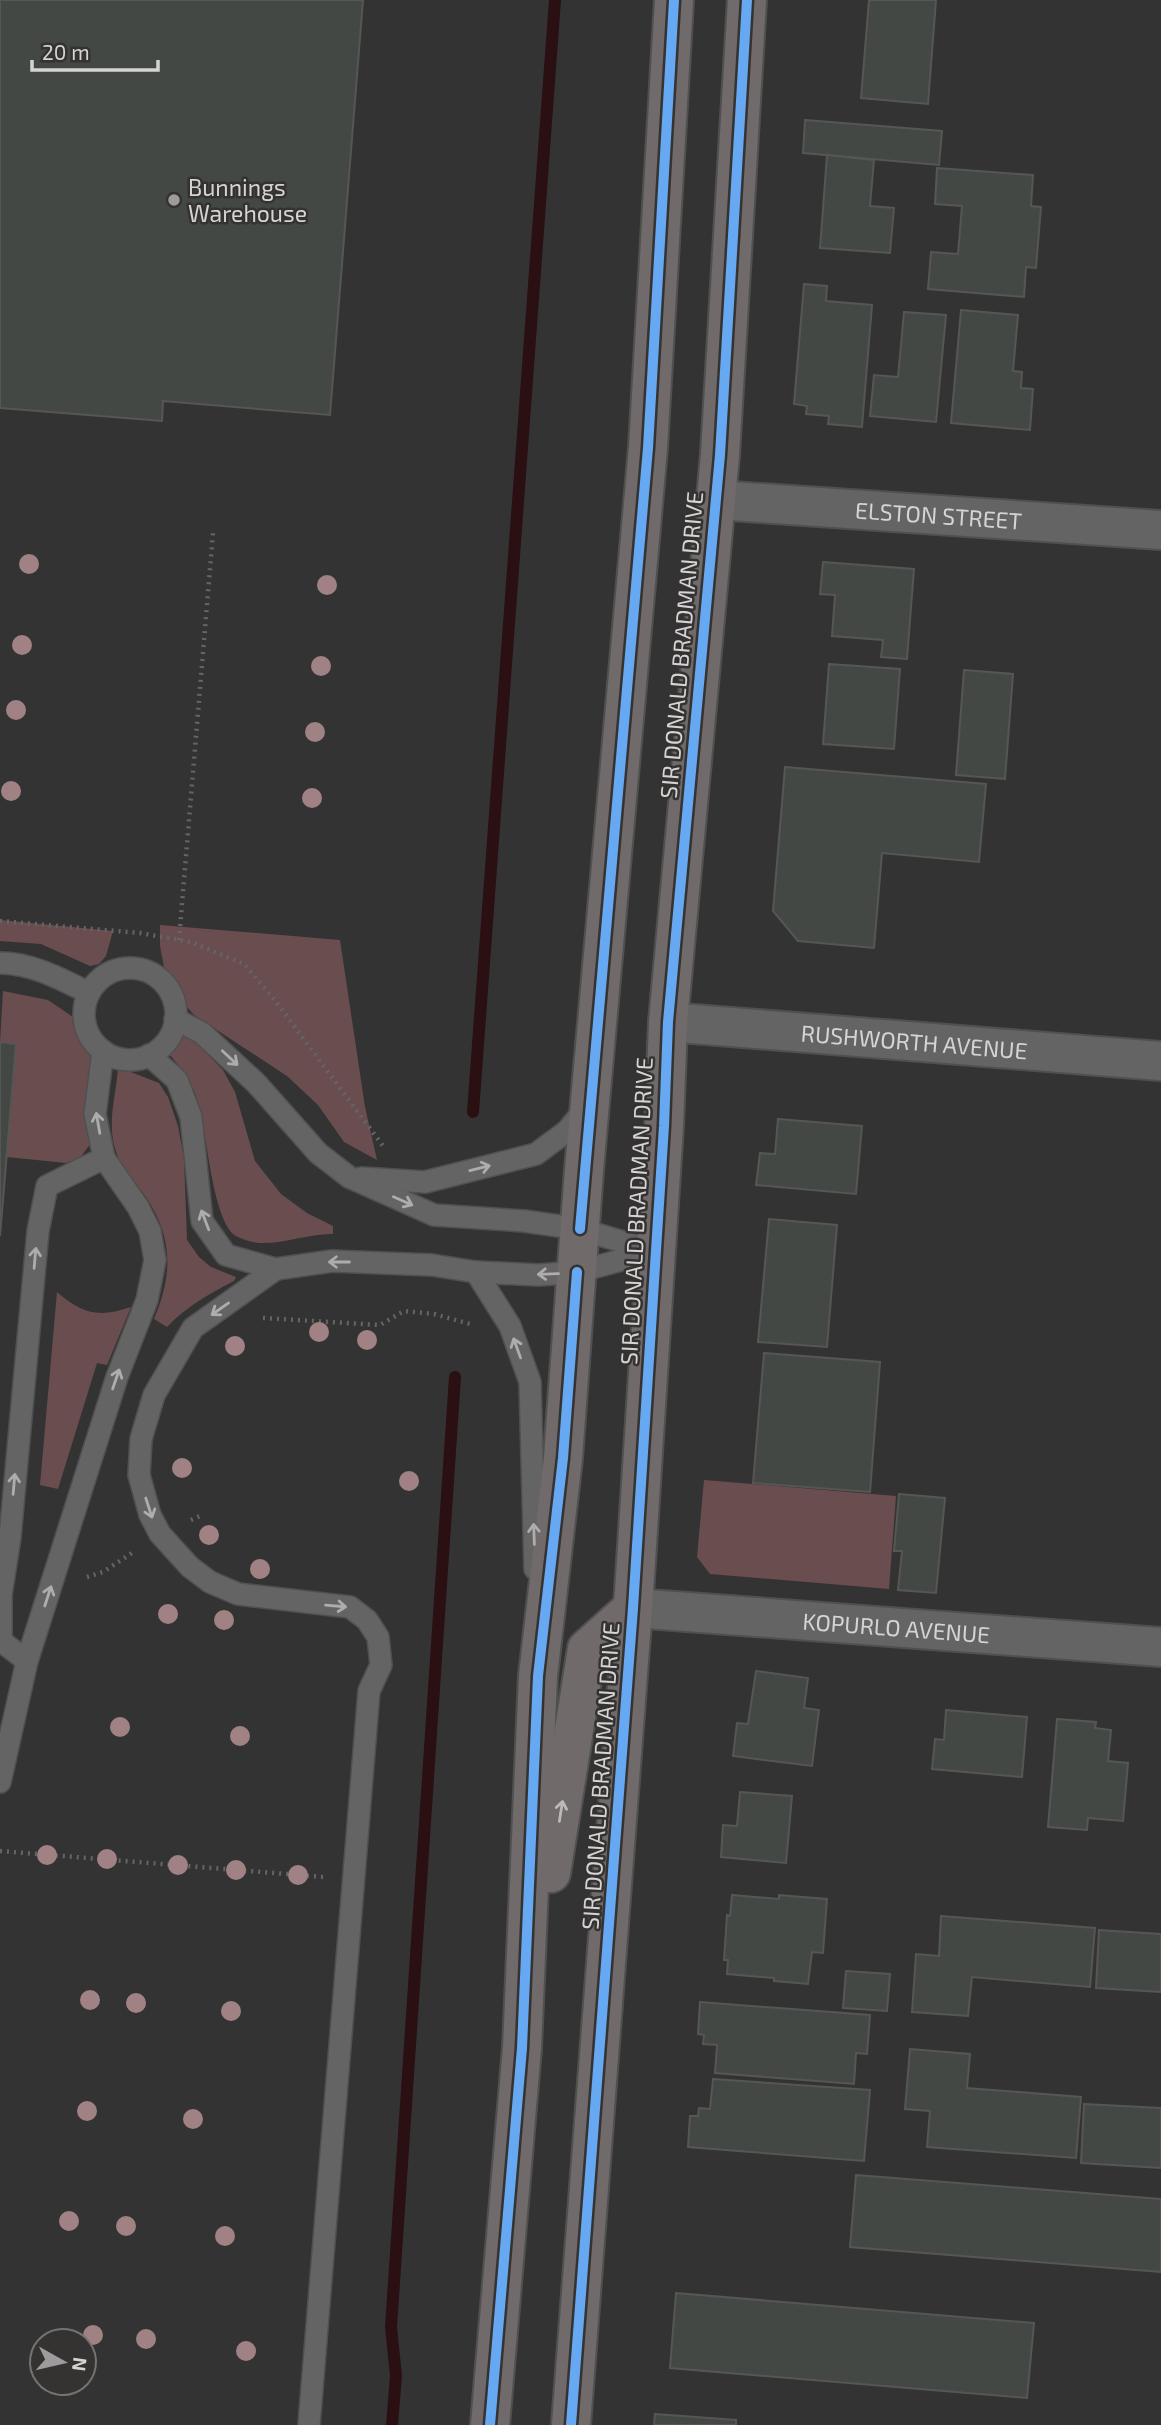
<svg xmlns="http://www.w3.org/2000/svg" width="1161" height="2425" font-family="'Exo 2',sans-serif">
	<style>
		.green { fill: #6a4d4f }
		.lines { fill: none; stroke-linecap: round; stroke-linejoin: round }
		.stream { stroke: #2a1013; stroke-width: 12 }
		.building { fill: #444844; stroke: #565655; stroke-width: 2 }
		.lane-casing { stroke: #515050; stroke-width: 24 }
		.street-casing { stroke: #515050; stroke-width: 42 }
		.primary-casing { stroke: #515050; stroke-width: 42 }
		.path { stroke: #666565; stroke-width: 4.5; stroke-dasharray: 2 5; stroke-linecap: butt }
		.lane { stroke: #656464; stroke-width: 21 }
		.street { stroke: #656464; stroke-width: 38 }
		.primary { stroke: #706a6a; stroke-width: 38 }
		.cycleway-casing { stroke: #353232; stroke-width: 15 }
		.cycleway { stroke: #66a8f1; stroke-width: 10 }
		.tree { fill: #a08284 }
		.oneway { stroke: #aeacac }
		.oneway2 { stroke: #bcb9b9 }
		.poi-dot { fill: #9d9b9b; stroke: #353232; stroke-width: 2.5 }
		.labels { text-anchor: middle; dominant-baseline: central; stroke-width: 5; stroke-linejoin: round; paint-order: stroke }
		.poi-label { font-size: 23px; fill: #d5d3d3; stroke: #353232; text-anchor: start }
		.street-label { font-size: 23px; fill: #d5d3d3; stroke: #353232 }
	</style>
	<rect width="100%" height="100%" fill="#343333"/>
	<g class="green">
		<polygon points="0,920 113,931 106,956 99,964 90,966 41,944 0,941"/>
		<polygon points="160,925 340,940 365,1107 377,1160 344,1142 318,1105 287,1076 194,1015 177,995 164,967 160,946"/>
		<polygon points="3,991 48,1000 73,1017 88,1048 95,1071 91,1143 80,1158 66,1163 7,1157 16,1044 0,1042"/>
		<path d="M182,1033L191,1037L223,1070L235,1092L255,1161L281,1194L307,1213L333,1226V1234C308,1233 276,1247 253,1242C247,1241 237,1237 233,1234C212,1213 207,1135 199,1105C193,1084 183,1070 169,1054C169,1046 175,1037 182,1033Z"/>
		<path d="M118,1067L159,1083L168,1097L178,1126L184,1159L187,1240L199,1257L211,1267L236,1277L234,1281C209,1294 187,1306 167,1327L154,1319C173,1274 173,1238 146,1197C136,1183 124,1173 118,1157C105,1124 116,1100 118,1067Z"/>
		<path d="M57,1292C82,1314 99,1318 131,1307L107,1365L97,1363L58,1489L40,1485Z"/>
		<polygon points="704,1480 896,1496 889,1589 710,1574 697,1557"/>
	</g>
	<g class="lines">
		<g class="stream">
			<polyline points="473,1112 555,0"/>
			<polyline points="392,2425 396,2376 391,2327 455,1377"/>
		</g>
	</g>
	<g class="building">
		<polygon points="0,0 363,0 330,415 163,401 162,421 0,408"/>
		<polygon points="869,0 936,0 928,104 861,98"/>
		<polygon points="805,120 942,131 939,165 803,153"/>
		<polygon points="827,155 874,160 870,206 894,208 890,253 820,248"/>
		<polygon points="937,168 1033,175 1031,206 1041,207 1036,268 1026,267 1024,297 928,289 931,252 958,254 962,206 935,204"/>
		<polygon points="804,284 827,286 826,301 872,305 862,427 828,424 829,416 806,414 807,406 794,404"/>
		<polygon points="961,310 1018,315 1013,371 1022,372 1021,388 1033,389 1030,430 951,423"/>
		<polygon points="904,312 946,315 936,422 870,416 874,375 898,377"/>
		<polygon points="823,562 914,569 907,659 881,657 883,640 832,636 835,595 820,594"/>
		<polygon points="829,664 900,669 894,749 823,744"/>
		<polygon points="964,670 1013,674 1005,779 956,775"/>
		<polygon points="785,767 986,784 979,862 882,853 874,948 798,941 773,911"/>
		<polygon points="0,1042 16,1044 0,1236"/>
		<polygon points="778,1119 862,1126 856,1194 756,1185 760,1153 775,1154"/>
		<polygon points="769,1219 837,1225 827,1347 758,1342"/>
		<polygon points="764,1353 880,1362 870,1492 753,1483"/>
		<polygon points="899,1494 945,1498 936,1593 898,1590 902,1551 894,1551"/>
		<polygon points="756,1671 808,1678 804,1708 819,1710 812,1766 733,1756 737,1723 748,1724"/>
		<polygon points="946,1710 1027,1717 1022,1777 932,1769 935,1739 944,1740"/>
		<polygon points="1057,1719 1096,1722 1095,1728 1111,1730 1108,1761 1128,1763 1123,1821 1088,1818 1087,1830 1048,1827"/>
		<polygon points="740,1792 792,1796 786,1863 721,1857 723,1825 737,1826"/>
		<polygon points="732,1895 779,1899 779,1895 827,1899 823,1953 812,1952 808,1984 774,1981 774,1978 727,1974 728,1960 724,1960 727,1915 730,1916"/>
		<polygon points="941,1916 1095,1928 1090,1987 972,1977 968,2016 912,2012 916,1954 939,1956"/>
		<polygon points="1099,1930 1161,1934 1161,1992 1096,1988"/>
		<polygon points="846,1971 890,1974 887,2011 843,2008"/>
		<polygon points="700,2002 870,2015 867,2054 856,2053 854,2084 715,2073 717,2045 703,2044 704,2035 698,2034"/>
		<polygon points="910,2049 970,2054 967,2088 1081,2097 1076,2158 927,2147 930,2111 905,2109"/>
		<polygon points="713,2079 870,2090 864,2161 688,2147 690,2116 698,2116 699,2108 710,2109"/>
		<polygon points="1084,2104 1161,2108 1161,2168 1081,2163"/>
		<polygon points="856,2175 1161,2199 1161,2272 850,2247"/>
		<polygon points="676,2293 1034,2323 1027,2398 670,2368"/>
		<polygon points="655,2414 736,2420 736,2425 654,2425"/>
	</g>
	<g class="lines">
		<g class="lane-casing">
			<g id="lane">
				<path d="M0,963C32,963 61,979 89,993"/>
				<circle cx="130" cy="1014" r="46"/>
				<polyline points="175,1019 202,1033 256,1083 318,1153 349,1177 434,1215 524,1221 580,1229 653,1251"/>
				<polyline points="149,1055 177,1080 191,1117 202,1221 226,1255 276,1269 332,1261 432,1265 476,1272 539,1275 577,1272 655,1251"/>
				<polyline points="361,1178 425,1182 536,1154 567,1131 584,1110"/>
				<polyline points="276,1269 193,1328 154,1395 141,1439 139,1475 150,1515 160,1534 190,1567 210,1582 238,1594 350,1607 367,1620 378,1637 381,1665 369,1691 309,2425"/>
				<polyline points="476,1272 510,1326 530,1382 535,1569"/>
				<polyline points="27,1661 1,1641 1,1595 10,1537 38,1231 47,1186 104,1158"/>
				<polyline points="0,1782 27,1661 117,1377 147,1300 155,1260 150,1231 138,1207 104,1158 95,1114 103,1051"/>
			</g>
		</g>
		<g class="street-casing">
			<g id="street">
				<path id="s1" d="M715,500L1161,530"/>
				<path id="s2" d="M668,1022L1161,1061"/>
				<path id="s3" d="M633,1608L1161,1647"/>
			</g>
		</g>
		<g class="primary-casing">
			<g id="primary">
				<polyline points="551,1873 587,1649 633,1608"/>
				<polyline points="490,2425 522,2048 538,1676 563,1458 584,1170 648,448 674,0"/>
				<polyline points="571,2425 633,1608 664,1126 668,1022 720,455 747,0"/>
			</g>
		</g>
		<g class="path">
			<polyline points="0,921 140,933 191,942 244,964 274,999 383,1146"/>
			<polyline points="179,940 213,533"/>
			<polyline points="263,1318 380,1325 404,1311 434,1314 470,1324"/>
			<polyline points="191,1520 202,1515"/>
			<polyline points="87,1577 103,1572 135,1551"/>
			<polyline points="0,1851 324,1877"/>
		</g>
		<use href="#lane" class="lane"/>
		<use href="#street" class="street"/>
		<use href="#primary" class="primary"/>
		<g class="cycleway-casing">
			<g id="cycleway">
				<polyline points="580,1229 648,448 674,0"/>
				<polyline points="490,2425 522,2048 538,1676 563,1458 577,1272"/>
				<polyline points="571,2425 633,1608 664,1126 668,1022 720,455 747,0"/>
			</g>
		</g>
		<use href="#cycleway" class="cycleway"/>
	</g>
	<g class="tree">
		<circle cx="29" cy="564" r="10"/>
		<circle cx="327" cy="585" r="10"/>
		<circle cx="22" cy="645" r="10"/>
		<circle cx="321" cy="666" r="10"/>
		<circle cx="16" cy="710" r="10"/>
		<circle cx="315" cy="732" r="10"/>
		<circle cx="11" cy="791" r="10"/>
		<circle cx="312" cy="798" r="10"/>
		<circle cx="319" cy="1332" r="10"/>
		<circle cx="367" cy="1340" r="10"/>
		<circle cx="235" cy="1346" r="10"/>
		<circle cx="182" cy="1468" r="10"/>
		<circle cx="409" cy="1481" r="10"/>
		<circle cx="209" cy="1535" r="10"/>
		<circle cx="260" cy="1569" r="10"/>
		<circle cx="168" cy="1614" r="10"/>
		<circle cx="224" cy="1620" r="10"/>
		<circle cx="120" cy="1727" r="10"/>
		<circle cx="240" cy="1736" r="10"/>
		<circle cx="47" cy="1855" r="10"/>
		<circle cx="107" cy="1859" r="10"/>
		<circle cx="178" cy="1865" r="10"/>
		<circle cx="236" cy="1870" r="10"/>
		<circle cx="298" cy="1875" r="10"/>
		<circle cx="90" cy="2000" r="10"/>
		<circle cx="136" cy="2003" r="10"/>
		<circle cx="231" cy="2011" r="10"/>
		<circle cx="87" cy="2111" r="10"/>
		<circle cx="193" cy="2119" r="10"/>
		<circle cx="69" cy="2221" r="10"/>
		<circle cx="126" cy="2226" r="10"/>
		<circle cx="225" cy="2236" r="10"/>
		<circle cx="93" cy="2335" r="10"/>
		<circle cx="146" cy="2339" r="10"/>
		<circle cx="246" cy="2351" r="10"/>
	</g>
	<defs><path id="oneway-shaft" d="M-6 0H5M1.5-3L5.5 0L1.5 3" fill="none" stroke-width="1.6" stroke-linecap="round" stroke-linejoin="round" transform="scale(1.75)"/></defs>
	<g class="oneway">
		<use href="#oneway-shaft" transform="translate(230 1058) rotate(43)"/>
		<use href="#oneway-shaft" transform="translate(98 1123) rotate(-100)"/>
		<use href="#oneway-shaft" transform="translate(480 1168) rotate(-14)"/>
		<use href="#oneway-shaft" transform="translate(403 1201) rotate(24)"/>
		<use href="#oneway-shaft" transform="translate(205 1220) rotate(-111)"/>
		<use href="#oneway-shaft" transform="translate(35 1258) rotate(-85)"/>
		<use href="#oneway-shaft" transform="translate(339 1262) rotate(-180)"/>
		<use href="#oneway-shaft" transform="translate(548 1274) rotate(178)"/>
		<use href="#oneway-shaft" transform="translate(220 1309) rotate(145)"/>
		<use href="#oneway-shaft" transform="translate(517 1348) rotate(-110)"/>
		<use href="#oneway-shaft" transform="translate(116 1379) rotate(-71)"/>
		<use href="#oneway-shaft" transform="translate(14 1484) rotate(-85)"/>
		<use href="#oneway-shaft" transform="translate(149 1508) rotate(72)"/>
		<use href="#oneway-shaft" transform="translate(534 1534) rotate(-92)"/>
		<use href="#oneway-shaft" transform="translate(48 1596) rotate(-72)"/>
		<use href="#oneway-shaft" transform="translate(336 1606) rotate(5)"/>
	</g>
	<use class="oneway2" href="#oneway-shaft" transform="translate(561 1811) rotate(-81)"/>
	<circle class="poi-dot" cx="174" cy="200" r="7"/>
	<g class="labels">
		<g class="poi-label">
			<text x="188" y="187">Bunnings<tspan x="188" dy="26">Warehouse</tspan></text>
		</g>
		<g class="street-label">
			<text stroke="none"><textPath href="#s1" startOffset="224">ELSTON STREET</textPath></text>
			<text transform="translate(681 645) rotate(-85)">SIR DONALD BRADMAN DRIVE</text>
			<text stroke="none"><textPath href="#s2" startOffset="247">RUSHWORTH AVENUE</textPath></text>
			<text transform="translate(636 1211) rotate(-87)">SIR DONALD BRADMAN DRIVE</text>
			<text stroke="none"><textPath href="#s3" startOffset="264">KOPURLO AVENUE</textPath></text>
			<text transform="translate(600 1776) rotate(-86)">SIR DONALD BRADMAN DRIVE</text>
		</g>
	</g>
	<g transform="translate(63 2362) rotate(98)"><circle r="33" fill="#353232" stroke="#757272" stroke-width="2"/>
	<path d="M0-5L12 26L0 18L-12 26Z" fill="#9d9b9b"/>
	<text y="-10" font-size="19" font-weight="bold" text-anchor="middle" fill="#d5d3d3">N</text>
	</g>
	<path d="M32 60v10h126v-10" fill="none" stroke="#d5d3d3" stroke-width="3.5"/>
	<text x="42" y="60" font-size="21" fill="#d5d3d3" stroke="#353232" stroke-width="5" paint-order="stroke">20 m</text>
</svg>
